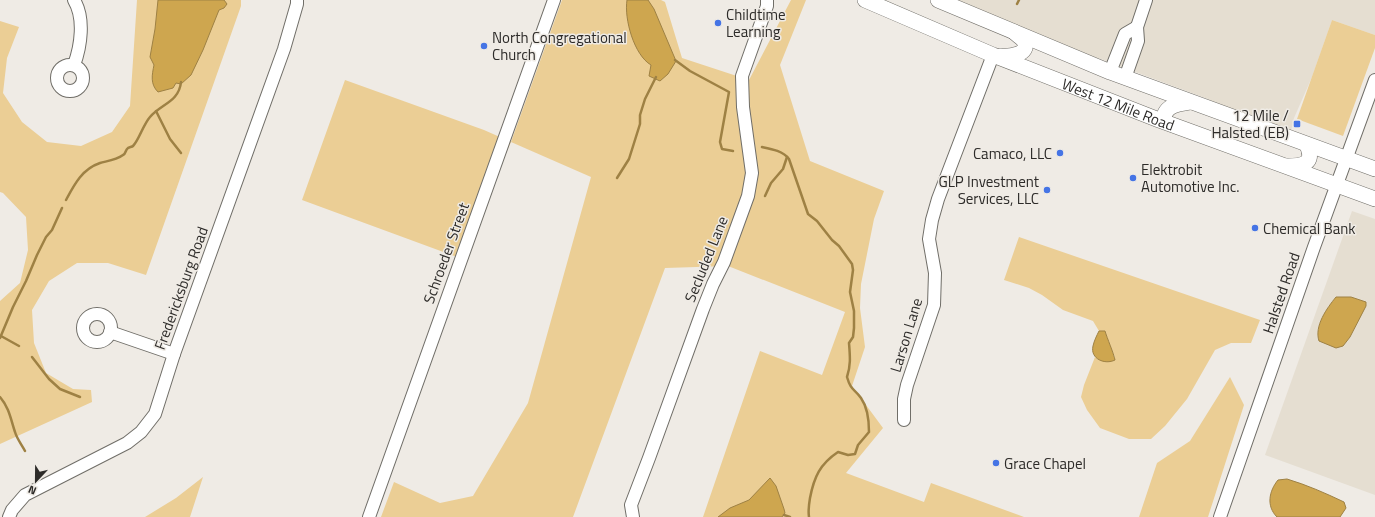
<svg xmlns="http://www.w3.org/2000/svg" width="1375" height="517" font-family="'Titillium Web',sans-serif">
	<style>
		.built { fill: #e5ded1 }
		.green { fill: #ebce95 }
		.water { fill: #cea64f; stroke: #9e8144 }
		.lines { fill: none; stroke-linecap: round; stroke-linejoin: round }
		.stream { stroke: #9e8144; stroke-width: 2.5 }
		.minor-casing { stroke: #706e68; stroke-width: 14 }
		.major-casing { stroke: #706e68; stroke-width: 16 }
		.minor { stroke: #fff; stroke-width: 12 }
		.major { stroke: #fff; stroke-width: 15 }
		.poi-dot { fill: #4574e5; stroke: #efebe5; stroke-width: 1.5 }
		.labels { text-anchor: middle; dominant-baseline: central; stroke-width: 3; stroke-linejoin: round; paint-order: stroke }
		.poi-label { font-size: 15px; fill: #2d2b29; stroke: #efebe5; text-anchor: start }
		.street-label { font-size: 15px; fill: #2d2b29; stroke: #efebe5 }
	</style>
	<rect width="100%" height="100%" fill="#efebe5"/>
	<g class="built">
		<polygon points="950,0 1375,0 1375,35 1332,20 1312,77 1294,118 1290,135 1230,111 1208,99 1098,58 1090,57"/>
		<polygon points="1352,211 1375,219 1375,495 1265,455"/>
	</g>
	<g class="green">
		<polygon points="137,0 241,0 241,6 146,275 108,263 77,263 49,281 32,310 34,343 46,373 73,389 91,390 92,402 0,444 0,301 20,283 28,250 26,217 3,193 0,192 0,21 19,27 7,58 3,93 22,122 47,142 81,146 112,132 130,106"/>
		<polygon points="562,0 661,0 665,2 682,58 749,80 791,0 806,0 780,65 810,161 884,191 874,219 861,284 860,308 865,347 852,386 883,428 846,473 924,502 931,483 1024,517 703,517 760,351 822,375 845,312 728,266 665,268 573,517 381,517 394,482 440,503 473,496 528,403 591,177 511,142 457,257 302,200 345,80 484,130 511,142"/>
		<polygon points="1332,20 1375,35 1375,48 1343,136 1297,119"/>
		<polygon points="1019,237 1260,320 1251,343 1231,343 1215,350 1187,399 1165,426 1151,439 1129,439 1100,428 1087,410 1081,397 1084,385 1095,357 1099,360 1115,357 1108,343 1105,331 1099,331 1093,321 1063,310 1042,295 1029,288 1004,280"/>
		<polygon points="1230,377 1244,405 1208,517 1139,517 1157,463 1190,441"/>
		<polygon points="203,477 190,517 145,517 176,498"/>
	</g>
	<g class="water">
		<path d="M158,0H224L227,4L224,8L219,10L203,50L191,75L181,84L176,83L173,88L158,92C150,84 152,75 154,65L150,57L155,29Z"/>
		<path d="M627,0H648L654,9L676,61L668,74L660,81L649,76L651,65C634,55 624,19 627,0Z"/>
		<path d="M1336,297H1351L1366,302V306L1350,337L1343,346L1336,348L1319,341C1314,326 1327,308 1336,297Z"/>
		<path d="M1099,331H1105C1107,338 1114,354 1115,360C1105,365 1090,359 1093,346C1094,341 1097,335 1099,331Z"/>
		<polygon points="770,478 776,486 784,509 785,513 782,517 718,517 730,508 749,500"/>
		<path d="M1287,479C1307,485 1325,493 1344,502L1346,508L1340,517H1277C1266,506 1269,491 1278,480Z"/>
	</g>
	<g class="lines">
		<g class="stream">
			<polyline points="1017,4 1019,0"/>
			<polyline points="675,60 690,71 729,92 720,142 722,149 733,151"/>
			<polyline points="156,111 170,139 181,153"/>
			<path d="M762,147C772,149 783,151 789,159L808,214L817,221L832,240L839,246L852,264L853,270L850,292L854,311V328L853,337L849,343C850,356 851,365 847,377C851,391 854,388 861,398C868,408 869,420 869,432L858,445L855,454L848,455L838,452C820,464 814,477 810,498C809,504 808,511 809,517"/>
			<polyline points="617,178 629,159 640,124 640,115 645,99 656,77"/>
			<polyline points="765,196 771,183 783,169 787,157"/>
			<path d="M66,200C74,185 82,169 100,163C107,161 116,160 123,155C126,154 125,150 128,148C129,147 132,147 133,146C139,140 143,125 150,117C161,104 179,102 181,82"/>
			<polyline points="1,336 19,346"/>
			<polyline points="0,338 13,307 26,281 37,255 46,237 52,230 62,208"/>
			<polyline points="32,357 49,379 60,389 80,397"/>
			<path d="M0,397C9,407 11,420 15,432C17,439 22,445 25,451"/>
			<polyline points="784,515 790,517"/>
		</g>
		<g class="minor-casing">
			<g id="minor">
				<path d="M74,0C85,18 81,46 74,65"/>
				<circle cx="70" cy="78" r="13"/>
				<polyline points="1110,72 1125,34 1137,27"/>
				<polyline points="1125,78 1138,41 1137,27 1146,0"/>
				<circle cx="97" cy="328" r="14"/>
				<polyline points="110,332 174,354"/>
				<polyline points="904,420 904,399 907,385 934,305 935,273 929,239 932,220 938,199 993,55"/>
				<polyline points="9,517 12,510 25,495 127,443 141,432 155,414 174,354 284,49 297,4 297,0"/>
				<polyline points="369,517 554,0"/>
				<polyline points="633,517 631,505 649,458 703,309 713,284 724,262 748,196 752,173 743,107 742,76 767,6 767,0"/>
				<polyline points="1220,517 1314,247 1375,80"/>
			</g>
		</g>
		<g class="major-casing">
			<g id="major">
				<path id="s1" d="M865,0L993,55L1159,120L1375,199"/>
				<polyline points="938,0 1110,72 1375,169"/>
				<path d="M1000,56C1008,57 1031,55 1024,41C1022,38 1017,35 1014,32"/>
				<path d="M1164,121C1163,106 1177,104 1190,102"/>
				<path d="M1287,166C1303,166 1315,164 1307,145"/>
			</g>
		</g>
		<use href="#minor" class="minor"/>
		<use href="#major" class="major"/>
	</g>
	<g class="poi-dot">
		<circle cx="718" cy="23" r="4"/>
		<circle cx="484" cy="46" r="4"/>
		<rect x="1293" y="120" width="8" height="8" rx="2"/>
		<circle cx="1060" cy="153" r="4"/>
		<circle cx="1133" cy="178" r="4"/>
		<circle cx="1047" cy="190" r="4"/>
		<circle cx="1255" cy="228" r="4"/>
		<circle cx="996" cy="463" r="4"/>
	</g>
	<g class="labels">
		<g class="poi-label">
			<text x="726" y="14">Childtime<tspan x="726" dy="17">Learning</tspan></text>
			<text x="492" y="37">North Congregational<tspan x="492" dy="17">Church</tspan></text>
			<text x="1289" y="115" text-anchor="end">12 Mile /<tspan x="1289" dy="17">Halsted (EB)</tspan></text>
			<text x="1052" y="153" text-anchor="end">Camaco, LLC</text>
			<text x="1141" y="169">Elektrobit<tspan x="1141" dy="17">Automotive Inc.</tspan></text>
			<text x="1039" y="181" text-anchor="end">GLP Investment<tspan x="1039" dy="17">Services, LLC</tspan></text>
			<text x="1263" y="228">Chemical Bank</text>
			<text x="1004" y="463">Grace Chapel</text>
		</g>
		<g class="street-label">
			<text stroke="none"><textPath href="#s1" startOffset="274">West 12 Mile Road</textPath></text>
			<text transform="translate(446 253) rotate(-70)">Schroeder Street</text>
			<text transform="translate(706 259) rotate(-68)">Secluded Lane</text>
			<text transform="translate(181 288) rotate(-70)">Fredericksburg Road</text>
			<text transform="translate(1281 293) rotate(-71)">Halsted Road</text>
			<text transform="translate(906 335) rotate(-73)">Larson Lane</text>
		</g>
	</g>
	<g transform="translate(36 481) rotate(202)" stroke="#efebe5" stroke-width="3" paint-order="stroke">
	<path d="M0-3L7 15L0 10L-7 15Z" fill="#2d2b29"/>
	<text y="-6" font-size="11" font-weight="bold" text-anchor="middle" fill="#2d2b29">N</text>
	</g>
</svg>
